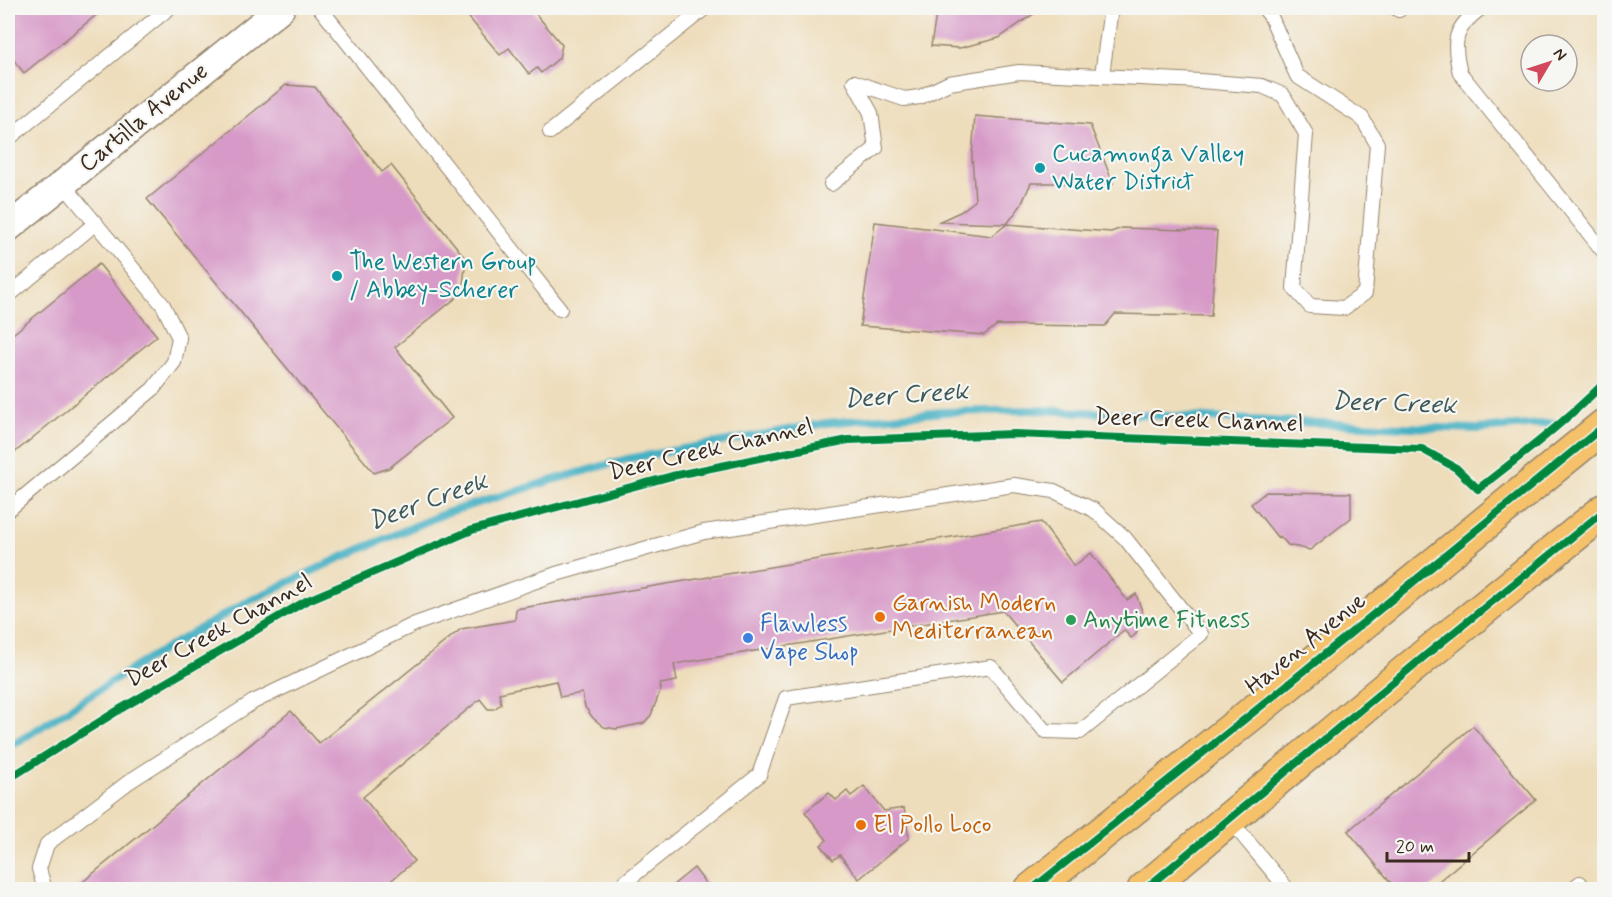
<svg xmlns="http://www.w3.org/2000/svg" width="1612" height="897" font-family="Mynerve,sans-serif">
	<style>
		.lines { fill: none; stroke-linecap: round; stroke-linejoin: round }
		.stream { stroke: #46b1c4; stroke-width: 8 }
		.building { fill: #d79ac8 }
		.service-casing { stroke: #94846c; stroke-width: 16 }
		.minor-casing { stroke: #94846c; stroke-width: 30 }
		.primary-casing { stroke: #94846c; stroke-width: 36 }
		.service { stroke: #fff; stroke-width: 14 }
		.minor { stroke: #fff; stroke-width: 27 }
		.primary { stroke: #f5c16b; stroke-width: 33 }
		.cycleway-casing { stroke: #f6f6f2; stroke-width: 11 }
		.cycleway { stroke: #00873e; stroke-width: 8 }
		.culture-dot { fill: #0f9aa8; stroke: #f6f6f2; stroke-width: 2 }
		.food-dot { fill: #e8710a; stroke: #f6f6f2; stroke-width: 2 }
		.leisure-dot { fill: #2e9e5b; stroke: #f6f6f2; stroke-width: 2 }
		.shop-dot { fill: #3f7fe0; stroke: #f6f6f2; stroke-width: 2 }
		.labels { text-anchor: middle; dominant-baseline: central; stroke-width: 4.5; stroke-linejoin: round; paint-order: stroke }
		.street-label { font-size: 24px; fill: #3b2a1e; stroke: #f6f6f2 }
		.culture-label { font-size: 24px; fill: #0d838f; stroke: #f6f6f2; text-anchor: start }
		.food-label { font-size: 24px; fill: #c56008; stroke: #f6f6f2; text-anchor: start }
		.leisure-label { font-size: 24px; fill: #27864d; stroke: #f6f6f2; text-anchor: start }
		.shop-label { font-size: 24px; fill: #366cbe; stroke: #f6f6f2; text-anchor: start }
		.water-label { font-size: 26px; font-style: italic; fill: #3f5958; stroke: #f6f6f2 }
	</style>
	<rect width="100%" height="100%" fill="#f6f6f2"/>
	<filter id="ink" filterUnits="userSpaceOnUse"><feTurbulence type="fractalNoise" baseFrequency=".0167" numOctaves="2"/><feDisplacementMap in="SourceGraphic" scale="12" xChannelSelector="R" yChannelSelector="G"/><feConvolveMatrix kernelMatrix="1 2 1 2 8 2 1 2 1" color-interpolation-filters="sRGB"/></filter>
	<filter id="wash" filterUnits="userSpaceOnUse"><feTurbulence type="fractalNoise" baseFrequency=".008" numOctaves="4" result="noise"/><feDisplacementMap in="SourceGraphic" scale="24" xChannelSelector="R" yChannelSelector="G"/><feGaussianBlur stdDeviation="1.35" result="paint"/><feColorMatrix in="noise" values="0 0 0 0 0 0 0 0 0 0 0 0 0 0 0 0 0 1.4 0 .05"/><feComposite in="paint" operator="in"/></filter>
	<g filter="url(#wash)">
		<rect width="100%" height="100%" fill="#edb"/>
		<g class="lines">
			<polyline class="stream" points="8,748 146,660 245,603 340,558 446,513 553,480 627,459 827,423 943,412 1041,410 1403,427 1478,429 1554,423"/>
		</g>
		<g id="blocks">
			<g class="building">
				<polygon points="8,8 105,8 24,73 8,53"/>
				<polygon points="461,8 531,8 562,45 559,58 541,73 537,68 529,74 509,48 500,55"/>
				<polygon points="937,8 1042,8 999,38 960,48 931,46"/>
				<polygon points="286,85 315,87 382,172 391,165 466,259 462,293 395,347 452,418 389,468 374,473 147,199"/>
				<polygon points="975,116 1090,125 1113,183 1031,183 1021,205 1007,224 938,222 960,212 975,201 972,156"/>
				<polygon points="875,222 992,236 1007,224 1111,232 1122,228 1217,231 1211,316 1115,314 1105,326 997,325 984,335 860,326"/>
				<polygon points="99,264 157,336 8,458 8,338"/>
				<polygon points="1266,492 1351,493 1351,518 1310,550 1288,545 1280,536 1278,538 1251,504"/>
				<polygon points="1041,522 1074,566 1091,553 1127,600 1136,594 1142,611 1136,634 1131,638 1124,630 1063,682 1003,611 674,664 677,681 660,684 661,689 651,715 644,723 616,729 604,727 593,718 585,707 582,693 560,697 556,681 499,693 501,704 494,709 488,709 480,699 363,797 414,861 380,890 73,890 291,711 319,743 461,629 515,620 516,609"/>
				<polygon points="1473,726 1536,800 1428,890 1397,890 1348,831"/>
				<polygon points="864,786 884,811 904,808 909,838 859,879 840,855 833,860 821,845 827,840 805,812 829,793 836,800 847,791 851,796"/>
				<polygon points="694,868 711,890 667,890"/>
			</g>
		</g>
	</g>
	<g filter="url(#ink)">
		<use href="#blocks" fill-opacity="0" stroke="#94846c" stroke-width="1.5"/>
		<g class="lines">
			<g class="service-casing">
				<g id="service">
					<polyline points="320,8 560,309"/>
					<polyline points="1396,8 1399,10"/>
					<path d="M1481,8C1454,28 1452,41 1460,73L1604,252"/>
					<polyline points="1102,75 1111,8"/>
					<polyline points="854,82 904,99 920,97 949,83 1019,72 1200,81 1262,86 1283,95 1306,134 1294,288 1310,306 1344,308 1365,293 1377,144 1362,118 1297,76 1271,17 1264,8"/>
					<polyline points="550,132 705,8"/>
					<polyline points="8,139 169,8"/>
					<polyline points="831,184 876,148 871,113 854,82"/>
					<polyline points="8,296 96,223"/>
					<polyline points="8,510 153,389 174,362 179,338 163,305 63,184"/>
					<polyline points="1229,819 1288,890"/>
					<polyline points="45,890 39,869 47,844 130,781 253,702 415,624 556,574 704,532 1014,485 1054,491 1094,510 1125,538 1201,634 1080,732 1045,731 991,667 786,698 759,775 615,890"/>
					<polyline points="1571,890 1580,883 1585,890"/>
				</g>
			</g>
			<g class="minor-casing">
				<polyline id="minor" points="8,228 281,8"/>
			</g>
			<g class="primary-casing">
				<g id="primary">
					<polyline points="1031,890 1260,707 1604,426"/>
					<polyline points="1144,890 1426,655 1604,511"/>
				</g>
			</g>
			<use href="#service" class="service"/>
			<use href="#minor" class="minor"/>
			<use href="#primary" class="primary"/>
			<g class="cycleway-casing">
				<g id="cycleway">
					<path d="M8,779L122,708L306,601L472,530L672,476L848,440L1014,434L1422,449L1456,468L1478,489C1522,455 1565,422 1604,383"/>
					<polyline points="1031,890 1260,707 1604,426"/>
					<polyline points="1144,890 1426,655 1604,511"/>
				</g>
			</g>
			<use href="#cycleway" class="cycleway"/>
		</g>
	</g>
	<g class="culture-dot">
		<circle cx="1040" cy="168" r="6"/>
		<circle cx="337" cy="276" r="6"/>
	</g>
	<g class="food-dot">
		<circle cx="880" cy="617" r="6"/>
		<circle cx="861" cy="825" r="6"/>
	</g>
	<circle class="leisure-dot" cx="1071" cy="620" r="6"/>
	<circle class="shop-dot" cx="748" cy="638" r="6"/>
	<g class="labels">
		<g class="street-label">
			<text transform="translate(144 118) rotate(-39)">Cartilla Avenue</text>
			<text transform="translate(1199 421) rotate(2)">Deer Creek Channel</text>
			<text transform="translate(711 450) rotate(-13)">Deer Creek Channel</text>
			<text transform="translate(219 631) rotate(-29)">Deer Creek Channel</text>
			<text transform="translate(1306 644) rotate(-39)">Haven Avenue</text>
		</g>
		<g class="culture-label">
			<text x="1052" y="154">Cucamonga Valley<tspan x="1052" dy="28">Water District</tspan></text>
			<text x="349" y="262">The Western Group<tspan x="349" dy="28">/ Abbey-Scherer</tspan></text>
		</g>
		<g class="food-label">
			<text x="892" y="603">Garnish Modern<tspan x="892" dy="28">Mediterranean</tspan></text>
			<text x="873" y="825">El Pollo Loco</text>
		</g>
		<g class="leisure-label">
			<text x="1083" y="620">Anytime Fitness</text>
		</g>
		<g class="shop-label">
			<text x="760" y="624">Flawless<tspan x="760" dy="28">Vape Shop</tspan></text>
		</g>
		<g class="water-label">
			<text transform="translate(906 396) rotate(-4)">Deer Creek</text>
			<text transform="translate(1394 404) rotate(2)">Deer Creek</text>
			<text transform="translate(428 502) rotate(-20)">Deer Creek</text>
		</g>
	</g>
	<rect width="1612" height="897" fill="none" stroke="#f6f6f2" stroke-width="30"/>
	<g transform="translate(1549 63) rotate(51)"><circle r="28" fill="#f6f6f2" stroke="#aba49d" stroke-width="1.5"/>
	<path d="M0-4.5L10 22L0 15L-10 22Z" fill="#d1495b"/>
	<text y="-9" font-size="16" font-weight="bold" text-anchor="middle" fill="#3b2a1e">N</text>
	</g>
	<path d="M1387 852v9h82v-9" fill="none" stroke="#3b2a1e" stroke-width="3"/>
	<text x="1396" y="852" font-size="18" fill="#3b2a1e" stroke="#f6f6f2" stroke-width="4.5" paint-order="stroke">20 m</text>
</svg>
